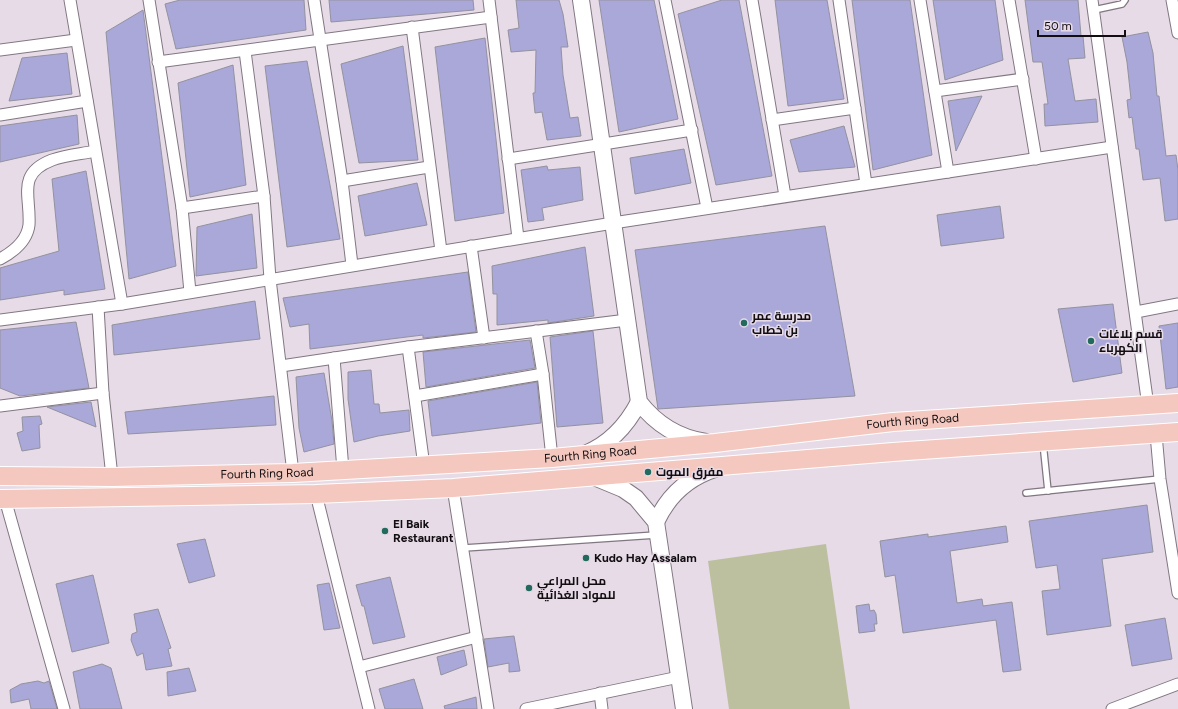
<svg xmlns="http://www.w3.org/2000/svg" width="1178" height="709" font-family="Figtree,Cairo,sans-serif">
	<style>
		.green { fill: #bcc09f }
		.building { fill: #aaa7d9; stroke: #93929f }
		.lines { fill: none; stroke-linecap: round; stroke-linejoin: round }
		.lane-casing { stroke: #817782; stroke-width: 8 }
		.street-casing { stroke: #817782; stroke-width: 13 }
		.secondary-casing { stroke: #817782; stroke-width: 18 }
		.primary-casing { stroke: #fff; stroke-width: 20 }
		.lane { stroke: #fff; stroke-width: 5.5 }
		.street { stroke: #fff; stroke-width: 11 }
		.secondary { stroke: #fff; stroke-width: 16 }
		.primary { stroke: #f5c8bf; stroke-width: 18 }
		.poi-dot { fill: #22695e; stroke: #e6dbe7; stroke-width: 1.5 }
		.labels { text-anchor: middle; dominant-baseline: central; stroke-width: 3; stroke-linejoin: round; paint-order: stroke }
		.poi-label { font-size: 12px; font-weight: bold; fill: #110d11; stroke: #e6dbe7; text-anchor: start }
		.street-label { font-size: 12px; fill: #110d11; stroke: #e6dbe7 }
	</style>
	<rect width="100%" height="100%" fill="#e6dbe7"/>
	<polygon class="green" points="826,544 850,709 729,709 708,561"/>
	<g class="building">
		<polygon points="180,0 304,0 306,30 176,49 165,4"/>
		<polygon points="329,0 473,0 474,10 331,22"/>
		<polygon points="516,0 559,0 563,14 568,47 561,47 563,75 570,118 578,117 581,136 547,140 542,112 535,113 533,93 535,93 536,50 511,52 508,30 519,28"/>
		<polygon points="599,0 654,0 678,119 619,132"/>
		<polygon points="722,0 739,0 772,176 716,185 678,14"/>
		<polygon points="775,0 827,0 844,99 788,106"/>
		<polygon points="852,0 910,0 932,155 873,170"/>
		<polygon points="933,0 995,0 1003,60 945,80"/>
		<polygon points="1025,0 1078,0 1081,36 1083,36 1085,58 1068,59 1075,101 1096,99 1098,122 1045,126 1044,104 1048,104 1042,62 1033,62"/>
		<polygon points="143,10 176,266 129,279 106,32"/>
		<polygon points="1148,32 1153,53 1157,96 1159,96 1166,156 1176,155 1178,170 1178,219 1165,221 1160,178 1143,180 1139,149 1136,149 1132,117 1129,118 1127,100 1131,99 1127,62 1122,37"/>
		<polygon points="485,38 504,213 455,221 435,47"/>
		<polygon points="403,46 418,160 359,163 341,64"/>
		<polygon points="67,53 72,94 9,101 22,58"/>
		<polygon points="307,61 340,239 287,247 265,66"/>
		<polygon points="233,65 246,185 190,197 178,83"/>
		<polygon points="982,96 956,151 948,101"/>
		<polygon points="77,115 79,144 0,162 0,126"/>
		<polygon points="844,126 855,167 799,172 790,140"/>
		<polygon points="684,149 691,183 635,194 630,158"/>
		<polygon points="547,166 548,170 580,167 583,200 542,208 544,220 528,222 521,170"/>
		<polygon points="86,171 105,289 64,295 64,290 0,300 0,268 59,251 52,179"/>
		<polygon points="417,183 427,225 365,236 358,196"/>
		<polygon points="1000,206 1004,238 941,246 937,215"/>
		<polygon points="252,214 257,268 196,276 197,227"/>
		<polygon points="825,226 855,396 658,409 635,250"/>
		<polygon points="585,247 594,316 548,323 548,320 497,325 497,294 493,294 492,266"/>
		<polygon points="468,272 476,332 423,338 423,335 310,349 309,324 290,327 283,298"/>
		<polygon points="255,301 260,339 114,355 112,325"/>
		<polygon points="1113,304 1122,373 1073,382 1058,309"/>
		<polygon points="76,322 89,388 20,396 0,388 0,330"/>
		<polygon points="1178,323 1178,387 1166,389 1159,326"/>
		<polygon points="593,331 603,423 557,427 550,337"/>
		<polygon points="530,340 535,368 426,387 423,352"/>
		<polygon points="371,370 374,404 379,404 380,413 409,410 410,431 378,436 354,442 348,399 348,372"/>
		<polygon points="324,373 332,421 334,444 304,452 299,428 296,377"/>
		<polygon points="537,382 541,423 432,436 428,401"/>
		<polygon points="274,396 276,425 128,434 125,412"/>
		<polygon points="91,402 96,427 47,407"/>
		<polygon points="40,416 42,424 39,425 40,448 22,451 17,433 23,431 22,417"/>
		<polygon points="1147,505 1153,552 1102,559 1111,626 1047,635 1042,591 1060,589 1057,565 1036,568 1029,521"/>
		<polygon points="1006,526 1008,542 950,551 957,603 982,599 983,606 1012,602 1021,670 1003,672 996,620 903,633 895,575 885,577 880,541 928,534 928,537"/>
		<polygon points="205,539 215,576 189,583 177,544"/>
		<polygon points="93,575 109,643 72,652 56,584"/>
		<polygon points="390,577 405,637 373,644 364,606 362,606 356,585"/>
		<polygon points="329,583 340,628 324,630 317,585"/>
		<polygon points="869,604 870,611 874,610 876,614 877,624 874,624 875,631 859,633 856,606"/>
		<polygon points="158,609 171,648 168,649 172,666 146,670 143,653 137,656 131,640 132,634 137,632 134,614"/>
		<polygon points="1165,618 1172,659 1132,666 1125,625"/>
		<polygon points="514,636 520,671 509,672 509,663 488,667 484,639"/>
		<polygon points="464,650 467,665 441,675 437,657"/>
		<polygon points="102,664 111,668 122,709 80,709 73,672"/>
		<polygon points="189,668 196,691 168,696 167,672"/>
		<polygon points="414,679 423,709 385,709 379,689"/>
		<polygon points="38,681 44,683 49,681 57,709 31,709 29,699 11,703 10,690 21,684"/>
		<polygon points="476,697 477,709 445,709 444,706"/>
	</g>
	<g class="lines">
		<g class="lane-casing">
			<g id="lane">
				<polyline points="1094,10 1122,4 1125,0"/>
				<polyline points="1043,443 1048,491"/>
				<polyline points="1026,493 1160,479"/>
				<polyline points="464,548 656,535"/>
			</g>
		</g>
		<g class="street-casing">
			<g id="street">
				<polyline points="70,0 122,304"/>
				<polyline points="149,0 182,208 190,292"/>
				<polyline points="314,0 342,181 352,265"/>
				<polyline points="489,0 518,238"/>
				<polyline points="665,0 707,208"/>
				<polyline points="752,0 785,196"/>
				<polyline points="839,0 866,184"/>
				<polyline points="920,0 948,172"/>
				<polyline points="1009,0 1036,159"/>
				<polyline points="1092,0 1148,406"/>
				<polyline points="1172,0 1178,33"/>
				<polyline points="412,27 441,251"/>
				<polyline points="0,50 76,40"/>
				<polyline points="245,51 264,196 270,279 293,473"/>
				<polyline points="158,62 491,17"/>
				<polyline points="935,91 1023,79"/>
				<polyline points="0,115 87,101"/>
				<polyline points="772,120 855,108"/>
				<polyline points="508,159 692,130"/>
				<polyline points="342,181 429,167"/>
				<polyline points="182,208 264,196"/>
				<polyline points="471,246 484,338"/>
				<path d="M0,259C13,252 27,241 29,225C31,196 16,174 52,160C66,155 81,154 95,151"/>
				<polyline points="98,307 103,393 112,477"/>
				<polyline points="1136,312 1178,304"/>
				<polyline points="0,320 122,304 613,223 1112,147"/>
				<polyline points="536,331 543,374 552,458"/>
				<polyline points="408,347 424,466"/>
				<polyline points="334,358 343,470"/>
				<polyline points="281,366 408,347 627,320"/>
				<polyline points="415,396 543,374"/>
				<polyline points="0,406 103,393"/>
				<polyline points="1156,434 1160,479 1178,593"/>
				<polyline points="453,488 488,709"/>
				<polyline points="316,494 369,709"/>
				<polyline points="5,499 64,709"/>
				<polyline points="359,667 477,637"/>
				<polyline points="600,693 602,709"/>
				<polyline points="526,709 679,677"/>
				<polyline points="1112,709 1178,684"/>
			</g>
		</g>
		<g class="secondary-casing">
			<g id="secondary">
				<path d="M581,0L639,402C656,424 678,438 706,442"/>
				<path d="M585,454C610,444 627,425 639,402"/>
				<polyline points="594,477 623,489 636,498 656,522 684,709"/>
				<path d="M656,522C668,496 687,478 715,469"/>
			</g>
		</g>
		<g class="primary-casing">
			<g id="primary">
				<path id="s1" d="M0,476L112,477L293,473L552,458L715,443L893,422L1178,403"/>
				<polyline points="0,499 316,494 453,488 893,452 1178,432"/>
			</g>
		</g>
		<use href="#lane" class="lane"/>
		<use href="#street" class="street"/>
		<use href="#secondary" class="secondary"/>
		<use href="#primary" class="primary"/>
	</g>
	<g class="poi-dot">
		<circle cx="744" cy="323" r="4"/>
		<circle cx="1091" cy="341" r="4"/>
		<circle cx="648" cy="472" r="4"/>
		<circle cx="385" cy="531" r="4"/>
		<circle cx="586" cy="558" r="4"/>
		<circle cx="529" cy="588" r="4"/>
	</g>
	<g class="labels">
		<g class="poi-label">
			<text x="752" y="316">مدرسة عمر<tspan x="752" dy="14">بن خطاب</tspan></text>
			<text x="1099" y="334">قسم بلاغات<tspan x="1099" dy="14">الكهرباء</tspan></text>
			<text x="656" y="472">مفرق الموت</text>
			<text x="393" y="524">El Baik<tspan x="393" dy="14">Restaurant</tspan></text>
			<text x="594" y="558">Kudo Hay Assalam</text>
			<text x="537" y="581">محل المراعي<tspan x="537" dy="14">للمواد الغذائية</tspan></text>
		</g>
		<g class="street-label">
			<text stroke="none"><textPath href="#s1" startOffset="915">Fourth Ring Road</textPath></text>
			<text stroke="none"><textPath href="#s1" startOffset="591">Fourth Ring Road</textPath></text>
			<text stroke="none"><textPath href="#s1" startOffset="267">Fourth Ring Road</textPath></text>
		</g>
	</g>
	<path d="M1038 30v6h87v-6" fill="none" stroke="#110d11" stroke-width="2"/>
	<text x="1044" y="30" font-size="12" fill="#110d11" stroke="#e6dbe7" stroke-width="3" paint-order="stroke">50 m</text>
</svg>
